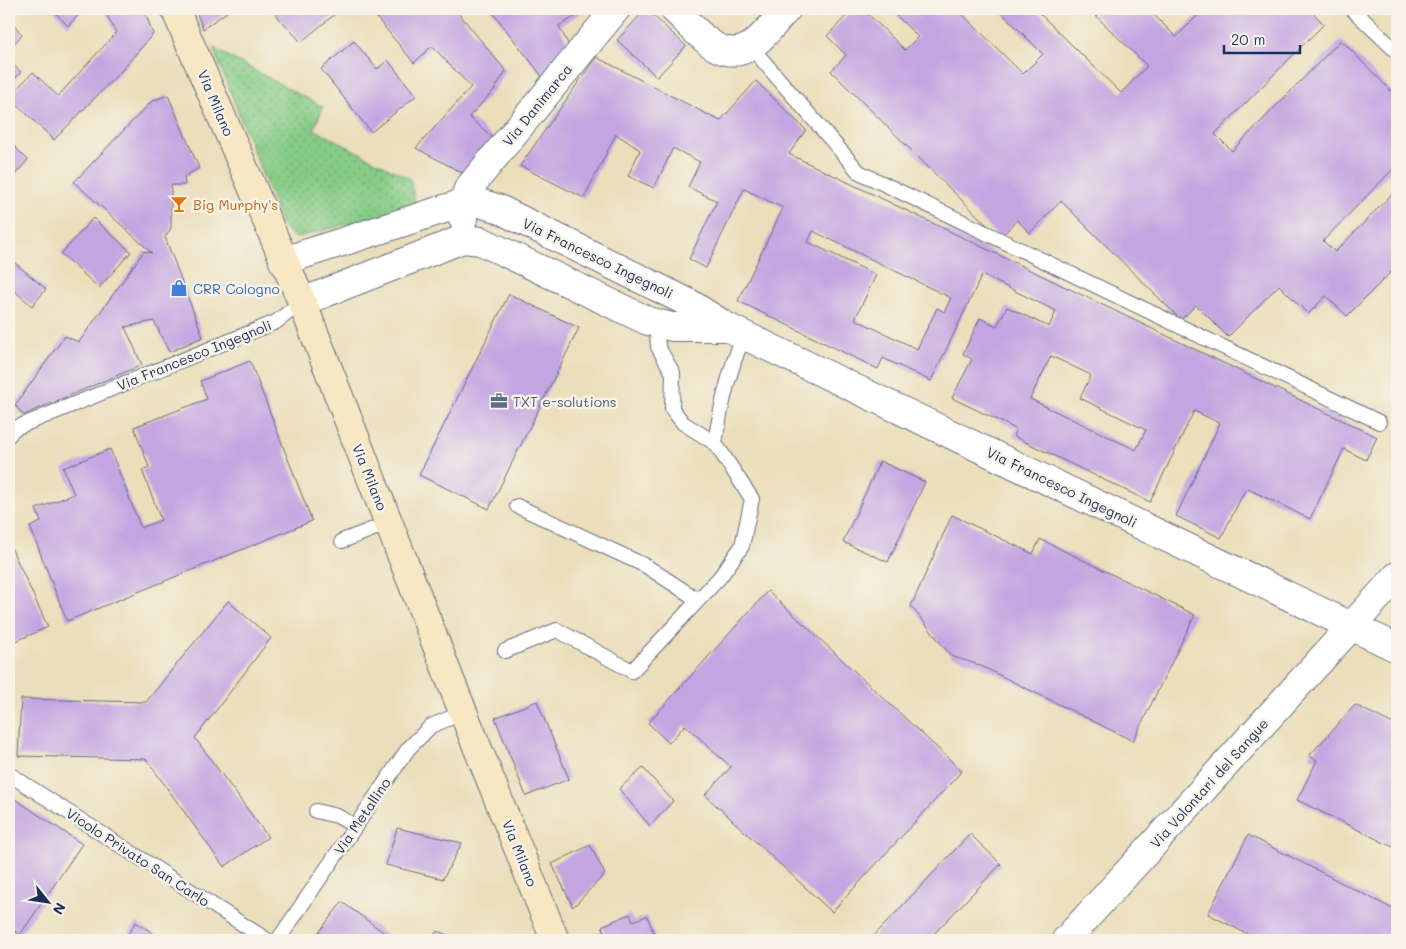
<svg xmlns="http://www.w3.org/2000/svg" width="1406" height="949" font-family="Mali,sans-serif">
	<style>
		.grass { fill: url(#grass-dots); stroke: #507e72 }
		.building { fill: #c3a5e1; fill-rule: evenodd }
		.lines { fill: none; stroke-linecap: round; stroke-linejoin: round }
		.lane-casing { stroke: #646c7e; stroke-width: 16 }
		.street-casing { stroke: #646c7e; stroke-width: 30 }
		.secondary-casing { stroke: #646c7e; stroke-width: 30 }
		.lane { stroke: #fff; stroke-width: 14 }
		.street { stroke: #fff; stroke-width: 28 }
		.secondary { stroke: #f7e8c3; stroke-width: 28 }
		.labels { text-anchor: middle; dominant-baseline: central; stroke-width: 5; stroke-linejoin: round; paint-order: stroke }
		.street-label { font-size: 14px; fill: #1b2f5e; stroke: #f7f3e8 }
		.food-label { font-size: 14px; fill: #c56008; stroke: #f7f3e8; text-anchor: start }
		.shop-label { font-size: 14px; fill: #366cbe; stroke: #f7f3e8; text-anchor: start }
		.service-label { font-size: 14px; fill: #4e5e75; stroke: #f7f3e8; text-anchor: start }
	</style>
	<defs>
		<pattern id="grass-dots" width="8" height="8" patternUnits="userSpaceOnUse" patternTransform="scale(1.25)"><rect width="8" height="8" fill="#86cc86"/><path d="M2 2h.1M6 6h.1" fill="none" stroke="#6da671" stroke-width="1.8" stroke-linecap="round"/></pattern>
	</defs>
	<rect width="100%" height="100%" fill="#f7f3e8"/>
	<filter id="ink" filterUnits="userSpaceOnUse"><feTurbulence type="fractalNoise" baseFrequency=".02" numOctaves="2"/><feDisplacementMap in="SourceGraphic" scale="10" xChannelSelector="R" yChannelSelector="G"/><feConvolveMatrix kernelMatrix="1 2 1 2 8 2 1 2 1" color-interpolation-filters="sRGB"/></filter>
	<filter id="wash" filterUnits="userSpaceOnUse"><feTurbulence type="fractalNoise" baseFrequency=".0096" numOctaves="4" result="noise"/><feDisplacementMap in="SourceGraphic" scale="20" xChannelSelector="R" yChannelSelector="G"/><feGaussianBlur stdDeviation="1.12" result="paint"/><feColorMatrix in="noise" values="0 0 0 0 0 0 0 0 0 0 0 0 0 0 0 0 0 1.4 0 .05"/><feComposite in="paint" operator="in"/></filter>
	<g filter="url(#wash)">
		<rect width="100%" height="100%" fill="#ebdeba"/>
		<polygon class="grass" points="213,48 323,107 314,129 410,179 416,206 295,238 283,227"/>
		<g id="blocks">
			<g class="building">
				<polygon points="52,9 84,9 68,26"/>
				<polygon points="104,9 144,9 153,34 123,69 54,140 9,97 33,72 58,96 116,33"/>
				<polygon points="195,9 231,9 203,29"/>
				<polygon points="271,9 341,9 301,42"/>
				<polygon points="388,9 455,9 506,71 494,90 469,117 496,140 468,176 416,148 471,87 432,46 414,63 377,18"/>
				<polygon points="490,9 577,9 581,13 559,26 570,48 545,80"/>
				<polygon points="646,9 686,46 657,77 617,40"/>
				<polygon points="853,9 863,9 905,50 918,37 890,9 957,9 1023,74 1043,54 998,9 1035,9 1121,93 1147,66 1089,9 1156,9 1152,13 1176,37 1204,9 1309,9 1324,24 1215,134 1232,151 1341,40 1397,97 1397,165 1323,241 1335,252 1397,189 1397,270 1395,268 1347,316 1326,296 1308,314 1279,285 1228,337 1196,305 1181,320 1061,201 1030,233 1017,220 1000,238 831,71 846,55 827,36"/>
				<polygon points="12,22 22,35 9,49 9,26"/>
				<polygon points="354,41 377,69 388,60 416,96 371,132 321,69"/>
				<path d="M596,57L720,121L756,81L806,130L789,154L1377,437L1366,460L1344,449L1310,519L1246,488L1221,538L1176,516L1220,423L1194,411L1150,502L1013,436L1016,429L952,398L972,359L963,354L980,318L997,326L1007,307L1049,327L1056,311L982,275L931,381L883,358L878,369L738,301L783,208L744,189L706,268L689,259L717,201L688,187L700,162L673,148L654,188L628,176L640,150L616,134L584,198L520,166ZM813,231L951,298L944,312L937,308L917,349L855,319L876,275L808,242ZM1051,356L1091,375L1080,398L1146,430L1136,450L1030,399Z"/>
				<polygon points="9,61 21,72 9,86"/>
				<polygon points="168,95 199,168 184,177 185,185 171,185 171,228 165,237 203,337 169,352 154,321 125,327 142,365 23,415 15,405 65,336 79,342 144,251 152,253 74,182 152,101"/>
				<polygon points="9,141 28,160 9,181"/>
				<polygon points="93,218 131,252 99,288 61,254"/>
				<polygon points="9,258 46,289 32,306 9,286"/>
				<polygon points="509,294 579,328 489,509 419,475"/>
				<polygon points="250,361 312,521 67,621 30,527 41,522 36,509 74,494 63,468 110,449 141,528 161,520 142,470 149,467 134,427 207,399 200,381"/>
				<polygon points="880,461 925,482 888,562 843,542"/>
				<polygon points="952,515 1033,554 1040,539 1195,615 1133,741 979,665 951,656 911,606"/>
				<polygon points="9,543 48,627 9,644"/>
				<polygon points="768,591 962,771 832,912 705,795 731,767 685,725 669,743 648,723"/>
				<polygon points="228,601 271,638 195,738 268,837 224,867 146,759 18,756 21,699 146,702"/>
				<polygon points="537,701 569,779 526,796 495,718"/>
				<polygon points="1355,705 1397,726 1397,849 1297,800 1317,760 1309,756"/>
				<polygon points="643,768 673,801 650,826 619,789"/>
				<polygon points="9,795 82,844 20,935 9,927"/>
				<polygon points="397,828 462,843 443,879 386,865"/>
				<polygon points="970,834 1001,864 928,940 872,940 871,939"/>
				<polygon points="1248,835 1397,911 1397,940 1259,940 1208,914"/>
				<polygon points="590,845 605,874 573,907 552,864"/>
				<polygon points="342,902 394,940 313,940"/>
				<polygon points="630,914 633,921 647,916 657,940 607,940 602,926"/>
				<polygon points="136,922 163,940 124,940"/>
				<polygon points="437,931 456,938 455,940 429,940"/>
			</g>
		</g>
	</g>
	<g filter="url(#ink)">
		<use href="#blocks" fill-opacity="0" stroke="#646c7e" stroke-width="1"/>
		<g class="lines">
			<g class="lane-casing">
				<g id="lane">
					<polyline points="1352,9 1397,52"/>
					<polyline points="751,47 859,172 1379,422"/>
					<polyline points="656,323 658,347 673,373 672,409 683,423 715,443"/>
					<polyline points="9,435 13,429 276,322 302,302"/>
					<polyline points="517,506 646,566 698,600"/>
					<polyline points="342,541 389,523"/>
					<path d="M505,651L557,630L632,671L720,577L742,546L752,499L715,443C721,405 729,370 744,335"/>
					<polyline points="9,774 267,940"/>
					<polyline points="316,811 337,816 355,826"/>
					<polyline points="278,940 408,749 431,726 464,712"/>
				</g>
			</g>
			<g class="street-casing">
				<g id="street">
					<path d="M674,9C694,27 719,65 749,47C763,39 776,20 787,9"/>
					<polyline points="463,219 463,203 468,189 616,9"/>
					<polyline points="283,261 463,203 479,203 497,208 689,303 727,327 1397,648"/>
					<polyline points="302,302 463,239 481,241 648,321 672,327 727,327"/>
					<polyline points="1066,940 1397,576"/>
				</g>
			</g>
			<g class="secondary-casing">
				<polyline id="secondary" points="175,9 302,302 451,682 555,940"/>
			</g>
			<use href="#lane" class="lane"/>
			<use href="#street" class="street"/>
			<use href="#secondary" class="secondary"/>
		</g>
	</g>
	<defs>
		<g id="bar-bare" transform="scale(1.35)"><path d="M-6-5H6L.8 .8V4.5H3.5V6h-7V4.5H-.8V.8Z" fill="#e8710a" stroke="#f7f3e8" stroke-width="2.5" paint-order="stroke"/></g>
		<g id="shop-bare" transform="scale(1.35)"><path d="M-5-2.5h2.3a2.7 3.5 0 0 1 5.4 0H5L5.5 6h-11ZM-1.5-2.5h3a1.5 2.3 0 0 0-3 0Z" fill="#3f7fe0" stroke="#f7f3e8" stroke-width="2.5" paint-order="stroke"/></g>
		<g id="office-bare" transform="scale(1.35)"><path d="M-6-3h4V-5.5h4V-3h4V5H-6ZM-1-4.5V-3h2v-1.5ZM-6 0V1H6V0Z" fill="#5c6f8a" stroke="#f7f3e8" stroke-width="2.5" paint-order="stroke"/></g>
	</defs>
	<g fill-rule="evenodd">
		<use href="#bar-bare" x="179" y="204"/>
		<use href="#shop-bare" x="179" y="288"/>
		<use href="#office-bare" x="499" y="401"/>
	</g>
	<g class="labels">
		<g class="street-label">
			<text transform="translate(216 103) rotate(67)">Via Milano</text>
			<text transform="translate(537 105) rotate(-51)">Via Danimarca</text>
			<text transform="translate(598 258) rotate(26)">Via Francesco Ingegnoli</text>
			<text transform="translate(194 355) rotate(-22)">Via Francesco Ingegnoli</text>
			<text transform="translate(370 477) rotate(68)">Via Milano</text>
			<text transform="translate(1062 487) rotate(26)">Via Francesco Ingegnoli</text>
			<text transform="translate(1209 783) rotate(-48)">Via Volontari del Sangue</text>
			<text transform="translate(362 816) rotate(-56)">Via Metallino</text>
			<text transform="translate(520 853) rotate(68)">Via Milano</text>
			<text transform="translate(138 857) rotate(33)">Vicolo Privato San Carlo</text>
		</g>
		<g class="food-label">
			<text x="193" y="204">Big Murphy's</text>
		</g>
		<g class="shop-label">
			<text x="193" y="288">CRR Cologno</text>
		</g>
		<g class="service-label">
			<text x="513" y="401">TXT e-solutions</text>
		</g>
	</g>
	<rect width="1406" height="949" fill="none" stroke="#f7f3e8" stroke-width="30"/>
	<g transform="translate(48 902) rotate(120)" stroke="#f7f3e8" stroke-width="4" paint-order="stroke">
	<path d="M0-4L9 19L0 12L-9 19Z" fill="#1b2f5e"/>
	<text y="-8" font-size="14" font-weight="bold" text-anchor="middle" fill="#1b2f5e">N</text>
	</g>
	<path d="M1224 45v8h76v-8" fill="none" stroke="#1b2f5e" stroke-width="2.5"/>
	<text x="1231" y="45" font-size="15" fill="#1b2f5e" stroke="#f7f3e8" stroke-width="4" paint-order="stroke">20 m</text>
</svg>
